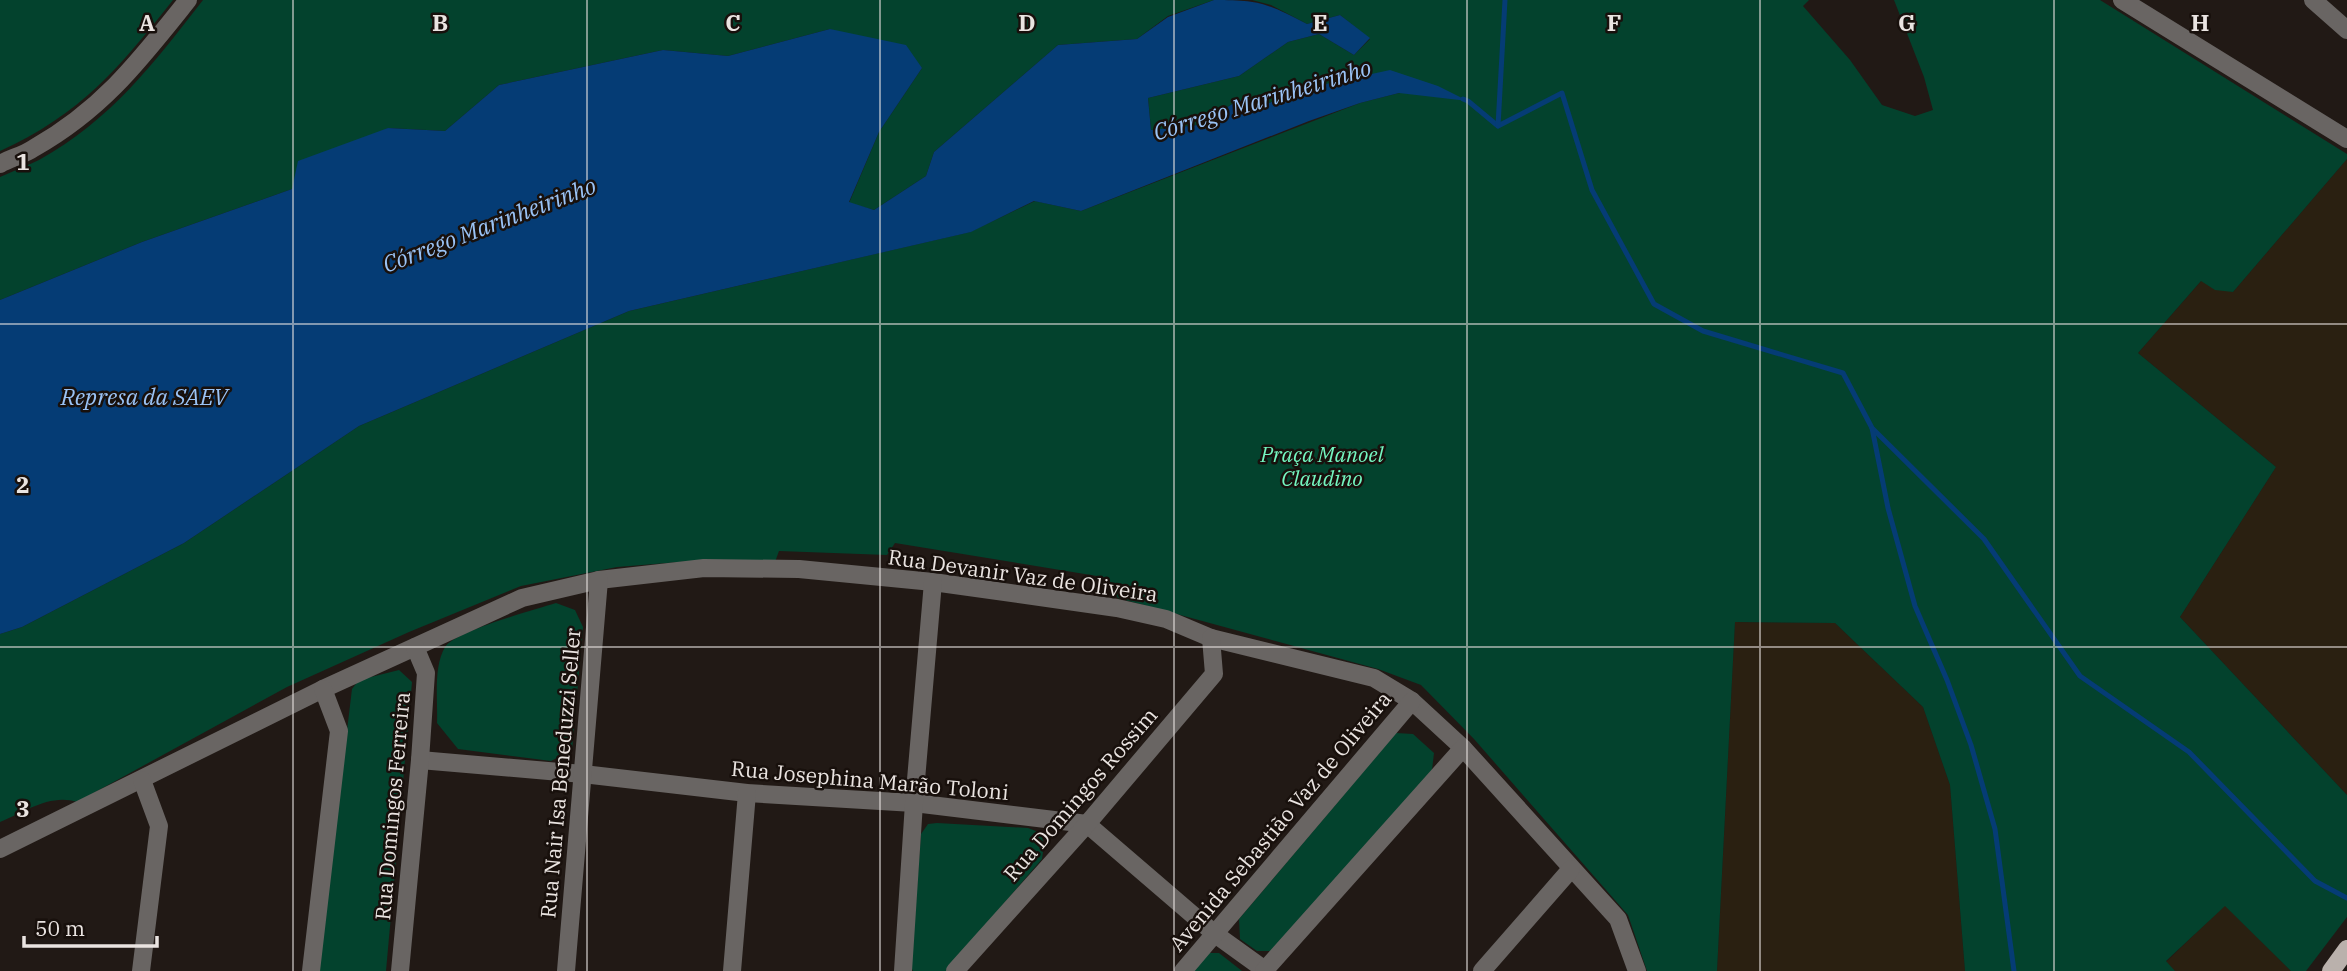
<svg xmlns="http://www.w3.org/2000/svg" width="2347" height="971" font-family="'IBM Plex Serif',serif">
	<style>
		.industrial { fill: #2a2011 }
		.green { fill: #03422d }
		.water { fill: #053c75 }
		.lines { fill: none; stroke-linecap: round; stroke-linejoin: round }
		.stream { stroke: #053c75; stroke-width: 5 }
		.minor { stroke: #696563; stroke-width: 18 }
		.major { stroke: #bab1ac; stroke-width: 18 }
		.grid { fill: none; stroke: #eae4e1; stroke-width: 2; stroke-opacity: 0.55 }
		.labels { text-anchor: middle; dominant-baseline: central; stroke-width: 5; stroke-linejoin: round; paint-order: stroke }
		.park-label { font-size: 21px; font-style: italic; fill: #74f7c1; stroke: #18100c }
		.street-label { font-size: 21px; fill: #eae4e1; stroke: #18100c }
		.water-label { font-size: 23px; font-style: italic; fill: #9ac3f6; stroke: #18100c }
		.grid-label { font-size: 23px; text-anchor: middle; font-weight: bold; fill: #eae4e1; stroke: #18100c; stroke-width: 5; stroke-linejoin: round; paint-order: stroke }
	</style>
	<rect width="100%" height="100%" fill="#211915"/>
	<g class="industrial">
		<polygon points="2347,159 2347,795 2180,617 2276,467 2138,353 2202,280 2233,292"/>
		<polygon points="1735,622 1835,623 1923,707 1950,785 1965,971 1717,971"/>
		<polygon points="2225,905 2291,971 2175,971 2166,962"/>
	</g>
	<g class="green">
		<path d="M0,0H173C119,68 81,114 0,151Z"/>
		<path d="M203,0H1214L1168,16L1137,39L1058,45L934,152L926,176L874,210L849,203L879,132L922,68L830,29L728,56L663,50L499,85L445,131L388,128L292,189L142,242L0,300V177C13,171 27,166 39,160C111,120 154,63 203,0Z"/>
		<path d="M1252,0H1809L1803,6L1850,60L1882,105L1915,116L1933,110L1924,77L1894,0H2100L2347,154V159L2233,292L2215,290L2201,281L2138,353L2276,467L2180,617L2347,795V917L2306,971H2291L2225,906L2166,961L2175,971H1965L1950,785L1923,707L1835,623L1735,622L1717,971H1647L1628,915L1474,739L1421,685L1378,669L1118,598L1111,588L1109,578L895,543L887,555L779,551L775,562L704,560L617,567L521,586L409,632L287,687L77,802C51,793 24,812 0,822V634L22,627L184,543L359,426L629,311L970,232L1035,201L1081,211L1360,103L1399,93L1466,100H1465L1321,85L1263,105L1239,100L1198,125L1151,130L1148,98L1239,76L1288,42L1319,34L1354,55L1370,39L1340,15L1307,24L1271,5Z"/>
		<path d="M556,603L575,610L583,627L572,750L551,761L458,749L437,723C438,700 433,668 445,647C455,631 534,610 556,603Z"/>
		<polygon points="399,670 412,682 386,971 318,971 352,689 359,680"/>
		<polygon points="1396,733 1413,734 1434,753 1432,770 1272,951 1257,951 1240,939 1239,919"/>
		<polygon points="937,823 1028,828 1041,833 1044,845 1042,859 946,971 913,971 911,967 921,834 928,824"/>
		<polygon points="1209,953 1219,953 1242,971 1194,971"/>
	</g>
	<path class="water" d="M1214,0C1259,0 1267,3 1307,24L1340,15L1370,38L1354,55L1319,34L1288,42L1239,76L1148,98L1151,130L1198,125L1239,100L1263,105L1321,85L1390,70L1438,86L1468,101L1399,93L1360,103L1309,121L1081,211L1034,201L971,232L629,311L359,426L184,543L22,627L0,634V300L142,242L292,189L298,161L388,128L445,131L499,85L663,50L728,56L830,29L906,45L922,68L879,132L849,202L874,210L926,176L934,152L1058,45L1137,39L1168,17Z"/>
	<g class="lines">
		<g class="stream">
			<polyline points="1463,99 1468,101 1498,126 1562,93 1592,190 1654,304 1703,331 1843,373 1872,428 1984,539 2080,676 2189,752 2315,881 2347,898"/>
			<polyline points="1498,126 1505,0"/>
			<polyline points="1872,428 1888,508 1915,606 1947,680 1971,745 1995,829 2014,971"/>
		</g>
		<g class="minor">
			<polyline points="2122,0 2347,139"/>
			<polyline points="2313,0 2347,30"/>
			<path d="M0,164C11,158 24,155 34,148C103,109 140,60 188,0"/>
			<polyline points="420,760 583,774 747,793 914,803 1087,824 1215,934 1265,970"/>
			<polyline points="0,849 323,689 522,598 599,580 704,568 799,569 933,582 1117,608 1166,619 1211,638 1374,678 1412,701 1463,748 1618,919 1637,971"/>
			<polyline points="141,971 159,826 142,780"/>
			<polyline points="311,971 339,731 323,689"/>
			<polyline points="400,971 420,760 426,673 415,647"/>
			<polyline points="566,971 599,580"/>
			<polyline points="732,971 747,793"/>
			<polyline points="903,971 914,803 933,582"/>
			<polyline points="955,971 1087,824 1214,674 1211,638"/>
			<polyline points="1183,971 1412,701"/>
			<polyline points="1264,971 1463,748"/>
			<polyline points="1482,971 1571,869"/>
		</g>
		<polyline class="major" points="2331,971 2347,949"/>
	</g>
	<path class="grid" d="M293,0V971M587,0V971M880,0V971M1174,0V971M1467,0V971M1760,0V971M2054,0V971M0,324H2347M0,647H2347"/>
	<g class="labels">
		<g class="park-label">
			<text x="1322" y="454">Praça Manoel<tspan x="1322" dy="24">Claudino</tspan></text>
		</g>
		<g class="street-label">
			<text transform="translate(1023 575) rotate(8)">Rua Devanir Vaz de Oliveira</text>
			<text transform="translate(560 773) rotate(-85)">Rua Nair Isa Beneduzzi Seller</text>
			<text transform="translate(870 780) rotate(5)">Rua Josephina Marão Toloni</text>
			<text transform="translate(1080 794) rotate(-49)">Rua Domingos Rossim</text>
			<text transform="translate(392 806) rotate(-85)">Rua Domingos Ferreira</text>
			<text transform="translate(1280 821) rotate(-50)">Avenida Sebastião Vaz de Oliveira</text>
		</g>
		<g class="water-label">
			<text transform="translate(1262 99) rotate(-17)">Córrego Marinheirinho</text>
			<text transform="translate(489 224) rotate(-21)">Córrego Marinheirinho</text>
			<text x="144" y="396">Represa da SAEV</text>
		</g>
	</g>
	<g class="grid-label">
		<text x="147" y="31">A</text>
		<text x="440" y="31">B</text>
		<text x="733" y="31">C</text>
		<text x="1027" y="31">D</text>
		<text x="1320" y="31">E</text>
		<text x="1614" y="31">F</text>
		<text x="1907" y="31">G</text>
		<text x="2200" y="31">H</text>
		<text x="23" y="170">1</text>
		<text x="23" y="493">2</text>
		<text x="23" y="817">3</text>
	</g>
	<path d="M24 936v10h133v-10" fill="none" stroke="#eae4e1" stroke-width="3.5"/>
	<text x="35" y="936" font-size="21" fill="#eae4e1" stroke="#18100c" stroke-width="5" paint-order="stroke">50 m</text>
</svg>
